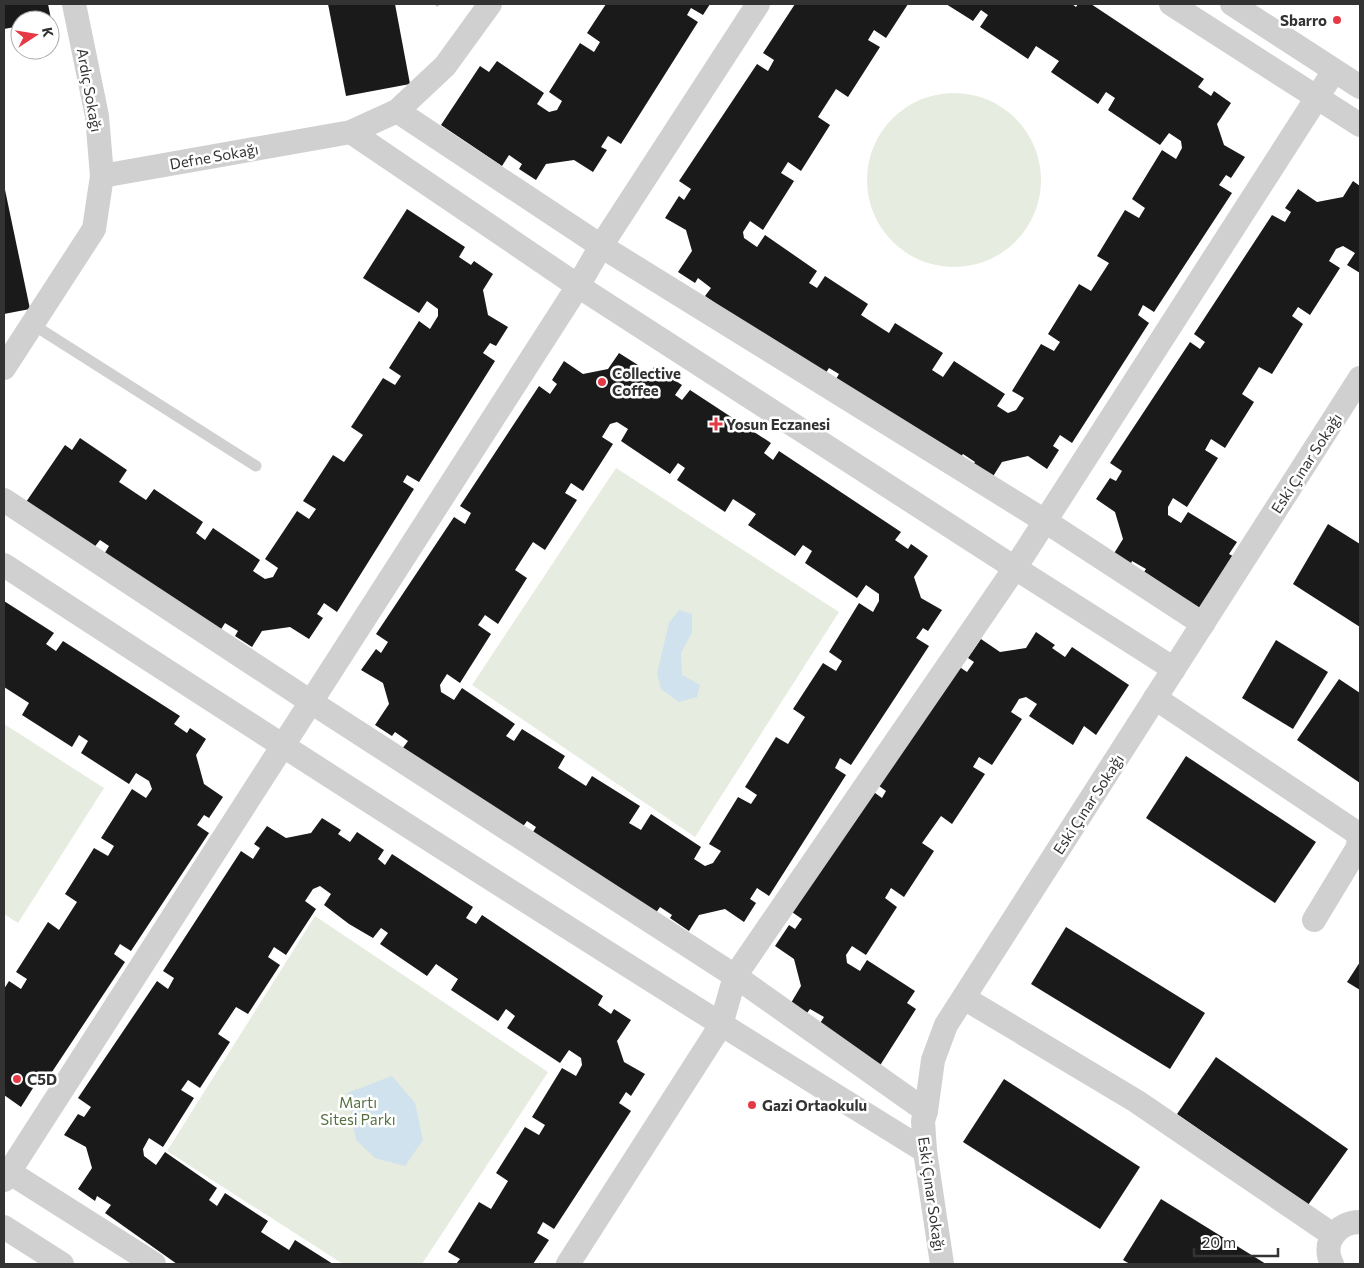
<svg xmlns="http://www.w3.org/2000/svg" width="1364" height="1268" font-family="Commissioner,sans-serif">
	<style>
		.green { fill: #e6ecdf }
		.water { fill: #cfe2ee }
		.building { fill: #1a1a1a; fill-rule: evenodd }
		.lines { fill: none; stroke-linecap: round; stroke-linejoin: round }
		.path { stroke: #cdcdcd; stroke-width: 3; stroke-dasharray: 2.5 2.5; stroke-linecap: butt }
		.lane { stroke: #d0d0d0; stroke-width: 11 }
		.street { stroke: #d0d0d0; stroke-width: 24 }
		.poi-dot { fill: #e63946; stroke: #fff; stroke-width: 2 }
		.labels { text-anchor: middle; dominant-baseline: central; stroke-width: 5; stroke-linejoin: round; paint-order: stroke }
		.poi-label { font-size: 15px; font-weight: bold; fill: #333; stroke: #fff; text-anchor: start }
		.street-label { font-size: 15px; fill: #333; stroke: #fff }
		.park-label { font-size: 15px; fill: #56703f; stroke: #fff }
	</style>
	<rect width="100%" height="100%" fill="#fff"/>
	<g class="green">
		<circle cx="954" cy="180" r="87"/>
		<polygon points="616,468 839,612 695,837 472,685"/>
		<polygon points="4,724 104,788 18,923 4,914"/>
		<polygon points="315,916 548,1072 422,1264 343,1264 167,1151"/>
	</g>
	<g class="water">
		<polygon points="679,610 692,614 692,632 681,653 682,675 700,685 697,697 679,702 661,689 657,674 669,623"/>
		<polygon points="392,1076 415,1103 423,1140 405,1166 375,1158 356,1140 347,1093"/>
	</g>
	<g class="building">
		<polygon points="4,4 48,4 51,19 20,20 20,26 4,29"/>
		<polygon points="328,4 395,4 410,84 346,96"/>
		<polygon points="606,4 710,4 703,15 691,8 687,15 698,22 621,144 608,136 601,147 607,150 593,172 574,160 546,164 536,180 519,169 522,164 509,155 502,166 441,125 480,66 489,72 497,61 544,93 537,104 549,112 557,110 562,101 549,92 580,43 594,52 600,42 587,33"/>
		<polygon points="795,4 908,4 886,38 874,30 868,40 880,47 848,97 836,89 818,117 830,125 801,171 788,162 781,173 794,181 763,230 750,221 743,232 744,238 757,247 765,235 817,271 809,283 817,288 825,276 868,304 861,315 889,333 895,323 943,353 932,370 943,377 954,361 1005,394 997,406 1008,413 1016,410 1024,398 1012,391 1041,344 1054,351 1060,342 1048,334 1079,284 1091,291 1109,263 1097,256 1125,210 1139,218 1145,208 1132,199 1162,150 1176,159 1182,148 1181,141 1169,133 1160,145 1108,110 1115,98 1106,92 1098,104 1051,72 1059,61 1036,46 1028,59 980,27 988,15 981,10 973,21 946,4 1072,4 1076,7 1078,4 1091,4 1204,79 1198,87 1211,96 1214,91 1231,103 1217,124 1224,145 1245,157 1231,178 1226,175 1219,185 1232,193 1154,312 1143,305 1138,315 1149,323 1072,443 1060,435 1053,446 1059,450 1047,469 1028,456 1002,462 992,478 973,465 975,462 963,454 956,464 833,384 839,374 829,368 822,379 705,296 711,288 698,278 695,283 678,272 692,251 686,230 665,218 679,196 684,200 691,189 679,181 757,64 768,71 774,60 763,53"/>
		<polygon points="1353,181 1360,186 1360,273 1347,265 1355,253 1343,246 1336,249 1329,261 1340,268 1310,315 1298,307 1292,316 1303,324 1272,374 1259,367 1242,394 1254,402 1225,448 1211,439 1205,450 1218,458 1187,507 1173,498 1168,507 1168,515 1181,523 1188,512 1237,542 1229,554 1238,559 1201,619 1139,580 1146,569 1132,561 1130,566 1113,555 1123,539 1115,512 1096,499 1110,478 1116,481 1122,471 1110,463 1190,342 1200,349 1205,342 1194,334 1272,215 1285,222 1291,212 1285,208 1298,189 1317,202 1343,197"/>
		<polygon points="4,185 30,309 4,314"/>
		<polygon points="407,209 465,247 459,257 471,265 474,261 493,274 483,290 488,315 508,327 496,346 490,343 483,353 495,361 419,482 407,475 403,482 414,489 337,612 324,603 317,614 323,618 309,639 290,627 262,631 252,647 235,636 238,631 225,623 218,634 103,556 109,546 100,540 92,550 24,505 65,445 72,450 80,438 127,470 119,482 146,500 154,489 203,522 196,533 205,540 213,528 260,560 253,571 265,579 273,577 278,568 265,559 297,511 309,519 316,509 303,501 333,455 344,462 363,435 351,427 383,378 395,385 401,376 389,368 419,321 430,329 438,316 438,309 427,301 419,313 363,278"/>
		<path d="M619,353L638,365L635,369L647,377L654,367L682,385L675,395L682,400L690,390L771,443L764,453L773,460L779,451L901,532L895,540L908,549L911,544L928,556L914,577L921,598L942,610L928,631L923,628L916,638L929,646L851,765L840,758L835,768L846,775L769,896L757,888L750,899L756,903L744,922L725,909L699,915L689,931L670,918L672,915L660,907L653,917L530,837L536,827L527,821L519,832L402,749L408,741L395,732L392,736L375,725L389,704L383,683L361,670L376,649L381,653L388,642L376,634L454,517L465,524L471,513L460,506L539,386L550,394L557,384L552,380L564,361L583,374L608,369ZM617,422L628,429L621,441L670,474L678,463L685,468L677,480L725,512L733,499L756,514L748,525L795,556L803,545L812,551L805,563L857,598L866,585L879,594V601L873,612L859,603L829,652L842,661L836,671L823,663L793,709L805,717L788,744L776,737L745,787L757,795L751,804L738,797L709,844L721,851L713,863L705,866L694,859L701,847L651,814L641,830L629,823L640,806L592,776L586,786L558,768L565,756L522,729L514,741L506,736L515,724L462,688L454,700L441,692L440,685L447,674L460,683L491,634L478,625L485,615L498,624L527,578L515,570L533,542L545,550L577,500L565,493L571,483L583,491L613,444L602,437L610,424Z"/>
		<polygon points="1328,524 1360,544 1360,627 1293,584"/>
		<polygon points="4,601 54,633 46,644 56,651 63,641 180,716 174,724 187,733 190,728 206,739 196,755 204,784 223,797 209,818 204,815 197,825 209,833 131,951 120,944 114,954 125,962 46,1081 35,1074 28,1084 33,1088 21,1107 4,1095 4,989 9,981 21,989 27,979 16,972 48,922 59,930 77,902 65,894 94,848 108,856 114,846 101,838 132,789 146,798 152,789 149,781 136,773 129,784 81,753 88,741 79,735 72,747 22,715 29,703 4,687"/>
		<polygon points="1036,632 1055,645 1052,648 1065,657 1072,647 1129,685 1096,735 1084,726 1073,745 1029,716 1037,704 1026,697 1019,699 1011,712 1022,719 992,765 979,757 973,767 985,774 952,824 941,816 922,843 934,851 904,897 891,888 885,898 897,907 866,955 852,946 846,955 847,963 860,971 867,960 915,991 907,1003 916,1009 879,1067 817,1028 824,1017 810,1009 807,1013 791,1003 801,986 794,959 775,946 789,925 795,929 802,919 789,910 871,790 882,798 886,791 875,783 955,664 967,672 974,662 968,658 981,639 1000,652 1026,648"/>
		<polygon points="1276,640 1328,672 1293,729 1242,698"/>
		<polygon points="1339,679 1360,693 1360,783 1297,740"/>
		<polygon points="1186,756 1316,842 1275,903 1146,818"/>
		<polygon points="322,818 341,830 338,834 350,842 357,832 384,850 378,859 385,865 392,854 473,907 466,918 476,924 482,915 603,996 598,1005 611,1014 614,1009 631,1020 617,1041 624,1062 645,1074 631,1096 626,1092 619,1103 631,1111 554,1229 543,1222 537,1233 549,1240 533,1264 456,1264 460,1259 448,1252 479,1202 491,1209 508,1181 496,1173 525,1127 539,1135 545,1125 532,1117 562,1068 576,1076 582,1065 581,1058 569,1050 560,1063 507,1028 515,1016 506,1009 498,1021 451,990 458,979 436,964 427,976 380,944 388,933 381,928 373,938 349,924 324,905 331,894 320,886 313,889 305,901 316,909 286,955 274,947 268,957 280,965 248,1014 236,1007 218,1034 230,1042 200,1088 188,1080 181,1090 194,1098 163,1147 149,1138 143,1149 144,1156 156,1165 165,1152 217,1188 209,1200 217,1206 225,1193 268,1221 261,1232 289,1250 295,1240 333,1264 177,1264 105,1213 111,1205 97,1196 95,1201 78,1189 92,1168 86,1147 64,1135 78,1114 84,1117 91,1107 78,1098 157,981 168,989 174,978 163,971 241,851 253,859 260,848 254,844 267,826 286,838 311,833"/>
		<polygon points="1066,927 1205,1013 1170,1069 1031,984"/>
		<polygon points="1360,962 1360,990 1347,982"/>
		<polygon points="1216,1057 1348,1149 1308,1205 1177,1114"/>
		<polygon points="1004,1079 1140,1167 1100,1229 963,1142"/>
		<polygon points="1161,1199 1266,1264 1130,1264 1123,1260"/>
	</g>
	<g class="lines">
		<polyline class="path" points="437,4 438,8"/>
		<polyline class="lane" points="32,324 256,466"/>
		<g class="street">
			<polyline points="74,4 97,116 102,176"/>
			<polyline points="1171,4 1360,125"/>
			<polyline points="1232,4 1360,87"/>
			<polyline points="397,111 601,246 1045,521 1203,624"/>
			<polyline points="351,132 578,286 1015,568 1174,669"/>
			<polyline points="4,368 94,229 102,176 351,132 397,111 445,66 490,4"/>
			<polyline points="4,500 311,702 735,976 926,1111"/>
			<path d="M4,565C309,764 616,960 925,1151"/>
			<polyline points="1155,698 1360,835 1357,849 1314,920"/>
			<polyline points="964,998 1136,1101 1333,1235"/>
			<polyline points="4,1174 6,1176 9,1172 154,1264"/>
			<polyline points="4,1180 578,286 601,246 758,4"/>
			<polyline points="4,1227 62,1264"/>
			<polyline points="568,1264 721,1025 735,976 1015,568 1334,71"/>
			<polyline points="942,1264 925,1151 923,1121 926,1111 933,1060 946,1025 1360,378"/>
			<path d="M1332,1264C1321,1243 1337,1222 1360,1222"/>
		</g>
	</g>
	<g class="poi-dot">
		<circle cx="1337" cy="20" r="5"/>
		<circle cx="602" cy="382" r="5"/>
		<path d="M713.5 416.5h5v5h5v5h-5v5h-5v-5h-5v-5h5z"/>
		<circle cx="17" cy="1079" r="5"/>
		<circle cx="752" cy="1105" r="5"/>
	</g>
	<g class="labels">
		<g class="poi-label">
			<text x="1327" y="20" text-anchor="end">Sbarro</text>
			<text x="612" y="373">Collective<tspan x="612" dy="17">Coffee</tspan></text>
			<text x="726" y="424">Yosun Eczanesi</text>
			<text x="27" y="1079">C5D</text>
			<text x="762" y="1105">Gazi Ortaokulu</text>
		</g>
		<g class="street-label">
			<text transform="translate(90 90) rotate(80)">Ardıç Sokağı</text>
			<text transform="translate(214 156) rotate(-10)">Defne Sokağı</text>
			<text transform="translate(1306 463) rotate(-57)">Eski Çınar Sokağı</text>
			<text transform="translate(1088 804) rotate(-57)">Eski Çınar Sokağı</text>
			<text transform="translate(932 1194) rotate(82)">Eski Çınar Sokağı</text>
		</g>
		<g class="park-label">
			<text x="358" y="1102">Martı<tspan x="358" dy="17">Sitesi Parkı</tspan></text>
		</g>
	</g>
	<rect width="1364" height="1268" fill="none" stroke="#333333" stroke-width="10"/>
	<g transform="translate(35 35) rotate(78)"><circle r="24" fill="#ffffff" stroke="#adadad"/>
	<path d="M0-4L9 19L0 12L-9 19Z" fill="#e63946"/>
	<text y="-8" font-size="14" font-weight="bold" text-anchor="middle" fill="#333333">K</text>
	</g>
	<path d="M1194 1248v8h84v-8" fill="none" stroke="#333333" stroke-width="2.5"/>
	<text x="1202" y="1248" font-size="15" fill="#333333" stroke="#ffffff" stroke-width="4" paint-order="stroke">20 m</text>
</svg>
